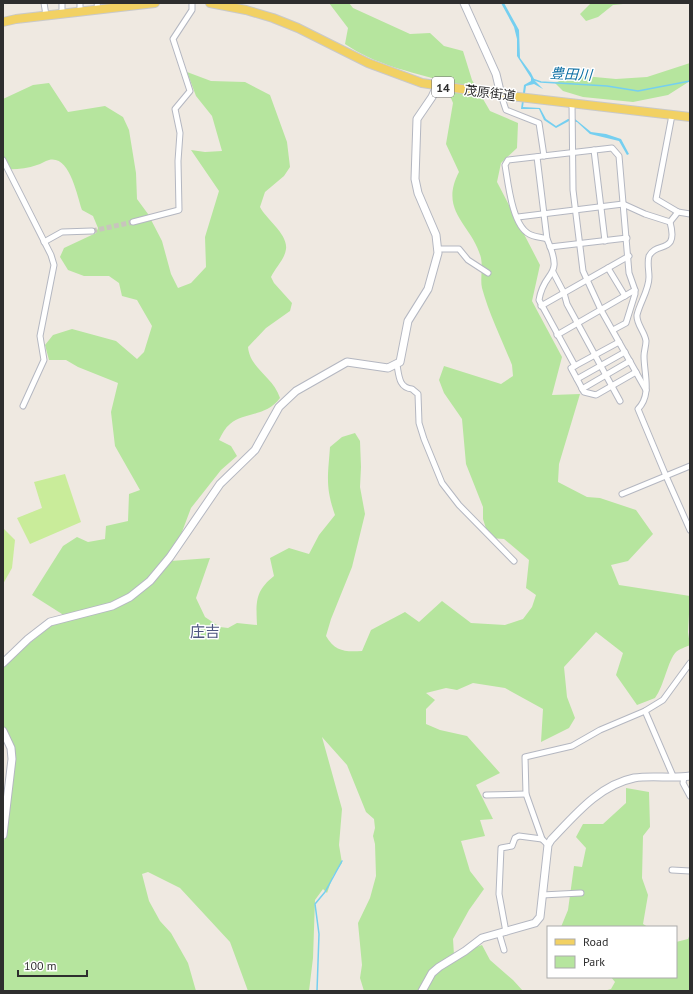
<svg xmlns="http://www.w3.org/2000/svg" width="693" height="994" font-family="'PT Sans','Noto Sans JP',sans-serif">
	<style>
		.green { fill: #b6e59e }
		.pitch { fill: #c9ec9a }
		.water { fill: #75cff0 }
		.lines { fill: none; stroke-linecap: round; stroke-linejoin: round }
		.stream { stroke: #75cff0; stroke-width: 1.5 }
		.street-tunnel { stroke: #c8c4bd; stroke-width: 5; stroke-dasharray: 5 2.5; stroke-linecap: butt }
		.street-casing { stroke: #b4b7c1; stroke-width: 7 }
		.secondary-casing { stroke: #b4b7c1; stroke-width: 9 }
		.primary-casing { stroke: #c9c9c9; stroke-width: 10 }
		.street { stroke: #fff; stroke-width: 5 }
		.secondary { stroke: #fff; stroke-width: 7 }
		.primary { stroke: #f2d163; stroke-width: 8 }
		.labels { text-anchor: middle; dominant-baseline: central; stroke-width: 3; stroke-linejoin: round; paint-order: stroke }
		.shield { fill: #fff; stroke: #6d6d6d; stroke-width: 1 }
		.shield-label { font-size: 12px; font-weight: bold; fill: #2e2e2e }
		.street-label { font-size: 13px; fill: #2e2e2e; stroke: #fff }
		.water-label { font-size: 14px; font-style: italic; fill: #0d6fa3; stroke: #fff }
		.quarter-label { font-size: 15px; fill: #4d5680; stroke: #fff }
	</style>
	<rect width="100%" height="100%" fill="#efe9e1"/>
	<g class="green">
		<path d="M329,3H349L353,8L410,34L430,33L444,46L463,51L472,80L490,111L518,123L517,148L501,163L497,182L540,265L532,301L562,357L552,395L580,394L559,464L558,482L587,497L600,498L636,510L653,534L628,561L611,565L619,585L690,596L688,632L690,645C686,647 679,649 676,652C668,660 664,686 655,698L637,705L616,675L623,653L596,632L564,667L567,697L575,718L569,728L541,742L543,709L505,688L473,683L457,690L446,688L426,693L435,700L426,709V724L440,730L467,736L500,773L476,785L493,819L480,820L485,836L461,841L470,871L484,889L469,910L453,939L454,955L482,945L490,960L513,980L523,991H364L360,978L362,965L358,923L370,898L376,876L375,844L373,836L375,828L374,819L366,812L347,765L322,737L342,809L339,845L342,863L333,876L327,893L323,889L315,900L313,958L309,991H248L230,942L180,888L148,872L142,874L149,901L160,921L171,933L188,963L196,991H3V846L9,815L13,751L3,728V665L53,624L66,620L62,614L32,595L63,546L77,537L88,542L105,539L106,526L128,521L129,494L140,490L115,446L111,412L118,383L78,367L66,360H49L45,345L53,335L72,329L116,341L137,359L144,352L152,326L137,300L122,296L119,283L109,276H84L68,270L60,257L64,248L96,233L98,228L93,216L82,210C77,196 70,155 49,160C45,161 41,164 37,165C26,169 14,170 3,169V99L33,85L49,83L68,112L105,106L123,117L129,130L136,173L137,199L148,214L162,241L171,274L178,288L191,283L206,267L205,237L219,191L191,150L205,152L222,151L212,116L196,96L187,72L211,81L245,82L270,95L287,142L290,167L284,176L265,192L260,207C266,219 288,234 286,249C285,259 275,268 271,277L274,283L292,303L290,311L266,328L248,347C250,369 273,376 280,398C266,417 244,412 230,424C225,428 222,434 219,440L231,446L237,456L221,470L191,508L171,561L210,558L196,598L205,617L220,627L228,628L237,623L257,625C256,602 255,591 274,576L270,558L289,548L309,554L319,535L335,515C325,486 328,476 330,447L342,437L355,433L360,441L361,467L360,487L365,514L352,567L331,619L326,636C335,652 346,652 362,651L371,630L405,612L419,622L442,601L471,623L505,625L523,619L532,607L536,595L526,588L529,560L504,539L489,538L483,519V507L466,464L462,419L444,393L439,380L444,366L501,384L513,376L512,365C502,340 489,314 482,288C480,279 483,268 481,258C473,225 438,212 459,172L446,144L453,103L444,81C410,72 374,64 345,44L348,28Z"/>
		<polygon points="591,3 633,3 613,5 598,17 586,21 580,14"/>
		<polygon points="690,63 690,81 668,95 633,102 583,97 563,91 555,83 573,75 616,79 647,77"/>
		<polygon points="626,788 649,792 650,827 643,836 642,878 648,895 643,924 648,927 561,927 568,910 574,866 582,867 586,848 576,837 583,824 603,824 626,803"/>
		<polygon points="690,934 690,991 604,991 611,989 615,982 611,977 676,977 676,942 688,939"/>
	</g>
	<g class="pitch">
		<polygon points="65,474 81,522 30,544 17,518 42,508 34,482"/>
		<polygon points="3,528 15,540 12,568 3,584"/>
	</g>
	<polygon class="water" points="501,3 504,3 519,30 520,58 531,73 535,81 543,89 534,84 526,86 523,107 540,108 546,119 556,126 568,119 575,119 591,132 606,134 621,139 629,154 627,155 619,141 590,134 577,122 569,121 556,128 544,120 539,109 521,109 524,85 531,81 531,78 517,56 517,39 514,27"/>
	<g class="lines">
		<g class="stream">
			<polyline points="532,79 541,82 607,86 638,91 690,81"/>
			<polyline points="317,991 319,934 315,904 325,892 342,861"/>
		</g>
		<polyline class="street-tunnel" points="92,231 133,222"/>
		<g class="street-casing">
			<g id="street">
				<polyline points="44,3 46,15"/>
				<polyline points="62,3 62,13"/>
				<polyline points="80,3 80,11"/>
				<polyline points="97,3 98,9"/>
				<polyline points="501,95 506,110 539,123 544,156"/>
				<polyline points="572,103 573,190 583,271 601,310 646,390"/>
				<polyline points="672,115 656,199 678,212 690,214"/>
				<polyline points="594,150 605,241"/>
				<polyline points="537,157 547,239"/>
				<polyline points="3,160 51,255 54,265 40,336 44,360 23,406"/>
				<polyline points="518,217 623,204 645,214 670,222"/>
				<polyline points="133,222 179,210 178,161 180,133 175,109 190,91 173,39 192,10 192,3"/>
				<polyline points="44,242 62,232 92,231"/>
				<polyline points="550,247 627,238"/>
				<polyline points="438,249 459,249 468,260 488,273"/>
				<polyline points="608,268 625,296"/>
				<polyline points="553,272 564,293 567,304 620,401"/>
				<polyline points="541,306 629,256"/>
				<polyline points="557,335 635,290"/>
				<polyline points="619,342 571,368 584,392 596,395 636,372"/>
				<path d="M397,365C399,376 399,388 412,389L418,394L419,423L424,439L442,483L459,505L514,561"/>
				<path d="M575,366L539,300C544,268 565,280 547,239C541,237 534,237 529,234C512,225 508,182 505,165L508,160L612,148L619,156L629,273L635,290V294L626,323L613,330"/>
				<polyline points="577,379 625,352"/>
				<polyline points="582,389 630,361"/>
				<path d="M666,476L638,409C652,395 644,374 644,356C644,351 646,346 646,341C645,332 636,324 637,315C640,302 649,290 649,277C649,270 647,263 649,256C656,241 679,255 670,222L678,212"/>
				<polyline points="666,476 690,530"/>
				<polyline points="622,494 690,466"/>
				<polyline points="645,711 673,776"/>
				<polyline points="684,777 683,783 690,796"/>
				<polyline points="486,795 526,794"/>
				<polyline points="548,845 542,839 526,794 525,757 572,746 600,730 645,711 663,700 690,663"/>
				<polyline points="672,870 690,871"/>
				<polyline points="542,895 581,893"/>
				<polyline points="506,932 499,894 501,848 512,846 515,838 519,836 542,839"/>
				<polyline points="499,933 504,950"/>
			</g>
		</g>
		<g class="secondary-casing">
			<g id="secondary">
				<polyline points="464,3 496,74 501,95"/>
				<polyline points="3,663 28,639 50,622 112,606 130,597 150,581 170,557 220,484 255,450 279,407 296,391 347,362 388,368 400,362 408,321 428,289 438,253 436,235 418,193 415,179 417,119 432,97 437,86"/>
				<polyline points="3,731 11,748 12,759 3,835"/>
				<path d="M422,991L432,973L439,967L465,951L482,938L535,923L540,917L548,845L551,840C574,816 599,785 634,778C653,775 672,779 690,776"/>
			</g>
		</g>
		<g class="primary-casing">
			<g id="primary">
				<polyline points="210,3 246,10 273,18 298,28 368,63 422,83 501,95 690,117"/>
				<polyline points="3,22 16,19 155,3"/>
			</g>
		</g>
		<use href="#street" class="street"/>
		<use href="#secondary" class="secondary"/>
		<use href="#primary" class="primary"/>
	</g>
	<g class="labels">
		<rect class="shield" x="432" y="77" width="22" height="20" rx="3"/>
		<g class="shield-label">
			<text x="443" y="87">14</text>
		</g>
		<g class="street-label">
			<text transform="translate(490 93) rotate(7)">茂原街道</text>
		</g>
		<g class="water-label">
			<text transform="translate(571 74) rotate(3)">豊田川</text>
		</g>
		<g class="quarter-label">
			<text x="205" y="631">庄吉</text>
		</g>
	</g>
	<rect width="693" height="994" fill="none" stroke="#2e2e2e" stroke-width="8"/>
	<rect x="547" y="926" width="130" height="52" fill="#ffffff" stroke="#ababab"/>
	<rect x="555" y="939" width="20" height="6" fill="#f2d163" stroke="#ababab"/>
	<text x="583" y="946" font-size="12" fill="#2e2e2e">Road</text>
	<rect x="555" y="956" width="20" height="12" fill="#b6e59e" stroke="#ababab"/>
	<text x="583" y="966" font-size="12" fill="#2e2e2e">Park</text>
	<path d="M18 970v6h69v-6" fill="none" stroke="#2e2e2e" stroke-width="2"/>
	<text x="24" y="970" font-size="12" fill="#2e2e2e" stroke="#ffffff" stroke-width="3" paint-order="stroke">100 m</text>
</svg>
